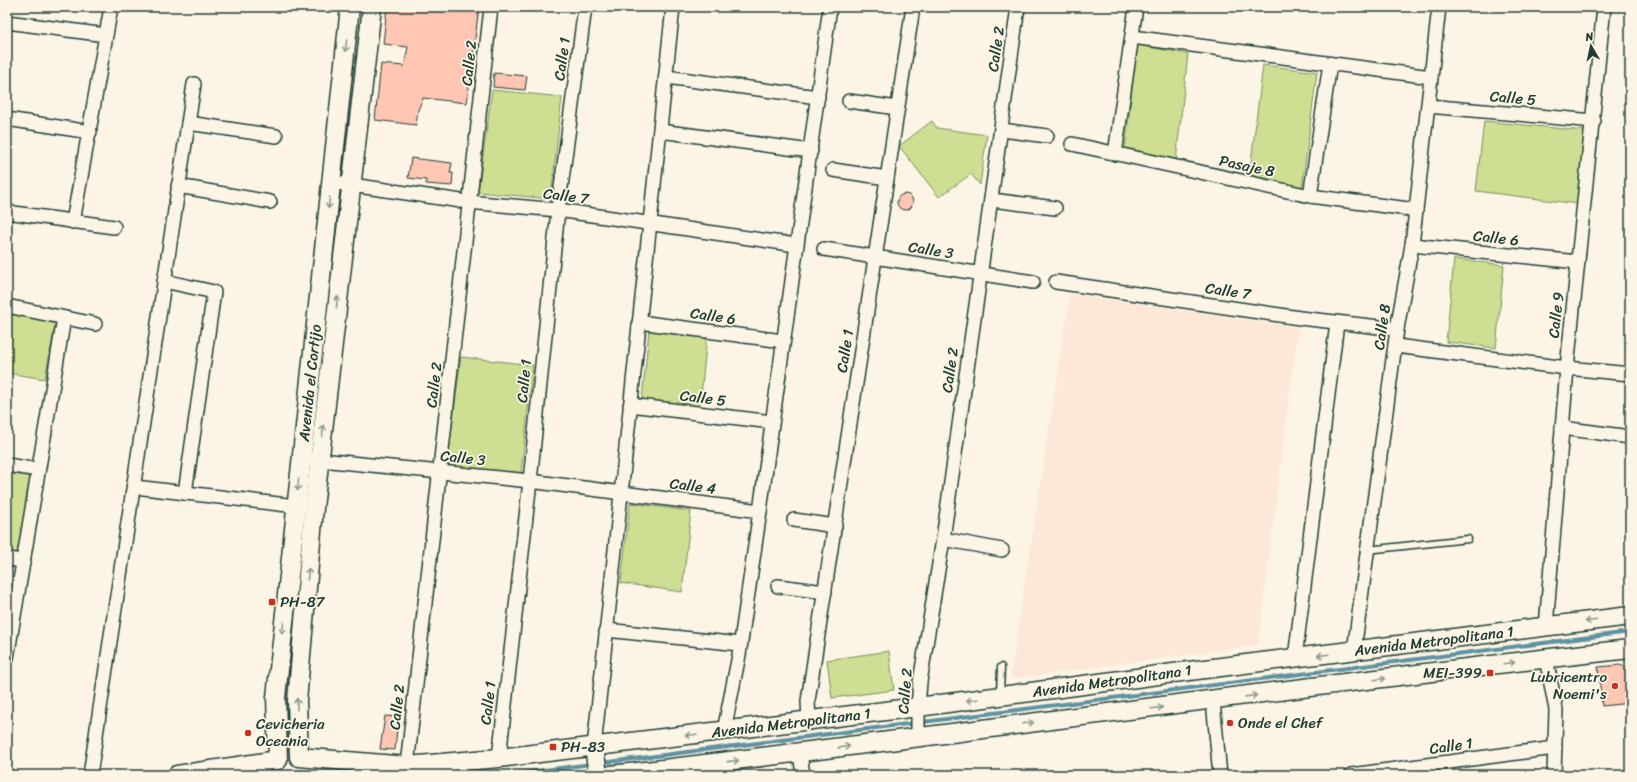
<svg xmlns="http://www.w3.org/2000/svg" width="1637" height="782" font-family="Sriracha,sans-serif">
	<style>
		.built { fill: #fde7d6 }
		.green { fill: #cede92; stroke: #768e63 }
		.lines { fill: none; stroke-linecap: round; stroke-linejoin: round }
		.stream { stroke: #5f92a1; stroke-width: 4 }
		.building { fill: #fec6b3; stroke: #1f3d34 }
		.lane-casing { stroke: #1f3d34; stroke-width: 9 }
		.street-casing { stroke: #1f3d34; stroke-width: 16 }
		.secondary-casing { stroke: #1f3d34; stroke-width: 21 }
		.lane { stroke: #fcf5e5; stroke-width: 6 }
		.street { stroke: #fcf5e5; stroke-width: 13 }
		.secondary { stroke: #fcf5e5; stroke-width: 18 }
		.oneway { stroke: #8e998c }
		.poi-dot { fill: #c8321e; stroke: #fcf5e5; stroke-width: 1.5 }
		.labels { text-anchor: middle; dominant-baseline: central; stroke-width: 3.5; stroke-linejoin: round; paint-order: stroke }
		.street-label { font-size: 15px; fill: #1f3d34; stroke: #fcf5e5 }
		.poi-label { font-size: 15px; fill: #1f3d34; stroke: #fcf5e5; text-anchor: start }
	</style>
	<rect width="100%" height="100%" fill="#fcf5e5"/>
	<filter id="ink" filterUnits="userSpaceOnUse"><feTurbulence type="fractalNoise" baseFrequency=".025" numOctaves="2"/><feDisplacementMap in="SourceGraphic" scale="8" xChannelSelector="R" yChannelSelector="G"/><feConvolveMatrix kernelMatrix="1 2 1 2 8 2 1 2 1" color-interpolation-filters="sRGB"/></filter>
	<g filter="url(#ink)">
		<polygon class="built" points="1070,294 1298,327 1258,645 1010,679"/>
		<g class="green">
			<polygon points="1137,45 1188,54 1176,161 1125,149"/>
			<polygon points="1263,65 1317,72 1302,188 1249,178"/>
			<polygon points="492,90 562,97 551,199 478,192"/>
			<polygon points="932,121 937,128 987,135 980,185 971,174 939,197 899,146"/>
			<polygon points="1484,121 1585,131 1578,204 1476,191"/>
			<polygon points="1454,259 1504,265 1496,348 1446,342"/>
			<polygon points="7,311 56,320 45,379 7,373"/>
			<polygon points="649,330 707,335 700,406 642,400"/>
			<polygon points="461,357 533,365 521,473 447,466"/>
			<polygon points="7,470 31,474 17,555 7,553"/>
			<polygon points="630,503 691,511 682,592 621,583"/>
			<polygon points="889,651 894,690 832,698 827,660"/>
		</g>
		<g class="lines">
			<g class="stream">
				<polyline points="601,763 1630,632"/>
				<polyline points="313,772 339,775"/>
				<polyline points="504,775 592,764"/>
			</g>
		</g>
		<g class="building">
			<polygon points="387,7 479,7 467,103 423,98 418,110 416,125 375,120 381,64 404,66 408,47 383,44"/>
			<polygon points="494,73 527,76 525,90 493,87"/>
			<polygon points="411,158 452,163 450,173 453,173 452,186 426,184 426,180 408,178"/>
			<circle cx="905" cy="202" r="8"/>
			<polygon points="1620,665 1630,668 1630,703 1602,706 1598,667"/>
			<polygon points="385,716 398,717 395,750 380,749"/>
		</g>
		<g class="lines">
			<g class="lane-casing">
				<g id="lane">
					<polyline points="1367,550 1468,539"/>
					<polyline points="1000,694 1001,667"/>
				</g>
			</g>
			<g class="street-casing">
				<g id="street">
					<polyline points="7,22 106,35"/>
					<polyline points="1132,37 1431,77"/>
					<polyline points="666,77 818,97"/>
					<polyline points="849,101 897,108"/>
					<polyline points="1428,106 1594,121"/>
					<polyline points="7,119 90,132"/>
					<polyline points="188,123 276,136"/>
					<polyline points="1002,130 1047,136"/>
					<polyline points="660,131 811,151"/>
					<polyline points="1072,144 1310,196 1416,210"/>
					<polyline points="1115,154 1136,7"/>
					<polyline points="833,170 887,178"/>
					<polyline points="331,182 468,202 558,210 796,245"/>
					<polyline points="178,186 270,202"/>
					<polyline points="1310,196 1330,64"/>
					<polyline points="992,200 1055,208"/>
					<polyline points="7,212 114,227"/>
					<polyline points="73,222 111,7"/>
					<polyline points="1412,245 1578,262"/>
					<polyline points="824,249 1033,282"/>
					<polyline points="164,281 214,292 185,493"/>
					<polyline points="1056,282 1300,318 1397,329"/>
					<polyline points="7,306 95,324"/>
					<polyline points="639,322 783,341"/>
					<polyline points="1396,346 1567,368 1630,374"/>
					<polyline points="630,405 772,422"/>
					<polyline points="1562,428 1630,437"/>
					<polyline points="311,459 530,481 760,511"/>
					<polyline points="7,465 38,470"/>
					<polyline points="135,487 296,506"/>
					<polyline points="794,520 835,526"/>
					<polyline points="943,539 1002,550"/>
					<polyline points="7,559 24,561"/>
					<polyline points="778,586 825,592"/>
					<polyline points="1546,627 1567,368 1604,7"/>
					<polyline points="606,630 740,644"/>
					<polyline points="1354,651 1397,329 1412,245 1439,7"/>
					<polyline points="7,658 64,318"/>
					<polyline points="1295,658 1337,323"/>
					<polyline points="1546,658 1556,710 1554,775"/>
					<polyline points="1213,701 1220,775"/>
					<polyline points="809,721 808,701 913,7"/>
					<polyline points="724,731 739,655 760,511 830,7"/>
					<polyline points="918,738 918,707 920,682 943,539 1018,7"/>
					<polyline points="594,747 673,7"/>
					<polyline points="800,753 803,775"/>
					<polyline points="499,758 530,481 558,210 585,7"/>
					<polyline points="407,766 491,7"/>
					<polyline points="90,775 194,84"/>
					<polyline points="1351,775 1555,748"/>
				</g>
			</g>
			<g class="secondary-casing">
				<g id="secondary">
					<polyline points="372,7 314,508 297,701 299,757 407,766 499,758 918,707 1181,672 1630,616"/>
					<polyline points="594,747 598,775"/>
					<polyline points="177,775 278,760 276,697 350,7"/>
					<path d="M611,775C951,736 1290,686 1630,649"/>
				</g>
			</g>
			<use href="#lane" class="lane"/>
			<use href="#street" class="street"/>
			<use href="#secondary" class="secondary"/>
		</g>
		<defs><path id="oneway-shaft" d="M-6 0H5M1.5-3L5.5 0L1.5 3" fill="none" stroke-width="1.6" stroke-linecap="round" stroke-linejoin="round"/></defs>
		<g class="oneway">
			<use href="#oneway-shaft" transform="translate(346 46) rotate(96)"/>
			<use href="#oneway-shaft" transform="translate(329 203) rotate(96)"/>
			<use href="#oneway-shaft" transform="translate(337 302) rotate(-84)"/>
			<use href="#oneway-shaft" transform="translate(323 431) rotate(-84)"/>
			<use href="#oneway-shaft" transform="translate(298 485) rotate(96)"/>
			<use href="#oneway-shaft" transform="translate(308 574) rotate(-85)"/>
			<use href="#oneway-shaft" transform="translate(1591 621) rotate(173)"/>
			<use href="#oneway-shaft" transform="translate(283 628) rotate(96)"/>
			<use href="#oneway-shaft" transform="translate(1323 655) rotate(173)"/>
			<use href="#oneway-shaft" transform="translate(1509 663) rotate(-7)"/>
			<use href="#oneway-shaft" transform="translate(1380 679) rotate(-7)"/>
			<use href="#oneway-shaft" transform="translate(1251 696) rotate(-8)"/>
			<use href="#oneway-shaft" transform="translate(972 700) rotate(173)"/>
			<use href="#oneway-shaft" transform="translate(297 704) rotate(-90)"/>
			<use href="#oneway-shaft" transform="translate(1157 708) rotate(-7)"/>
			<use href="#oneway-shaft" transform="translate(1028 723) rotate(-7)"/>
			<use href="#oneway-shaft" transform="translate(691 735) rotate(173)"/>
			<use href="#oneway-shaft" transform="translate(844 747) rotate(-8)"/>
			<use href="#oneway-shaft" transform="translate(733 761) rotate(-6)"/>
		</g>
	</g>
	<g class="poi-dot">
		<rect x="268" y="598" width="8" height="8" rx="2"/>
		<rect x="1486" y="669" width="8" height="8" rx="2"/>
		<circle cx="1615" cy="686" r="4"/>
		<circle cx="1230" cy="723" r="4"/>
		<circle cx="248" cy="733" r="4"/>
		<rect x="549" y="743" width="8" height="8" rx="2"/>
	</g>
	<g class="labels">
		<g class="street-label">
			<text transform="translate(996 49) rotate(-82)">Calle 2</text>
			<text transform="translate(562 59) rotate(-82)">Calle 1</text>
			<text transform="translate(469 63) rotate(-84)">Calle 2</text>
			<text transform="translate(1513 98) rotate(5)">Calle 5</text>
			<text transform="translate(1247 166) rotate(12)">Pasaje 8</text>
			<text transform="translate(566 196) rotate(7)">Calle 7</text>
			<text transform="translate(1496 238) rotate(6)">Calle 6</text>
			<text transform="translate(931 250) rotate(9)">Calle 3</text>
			<text transform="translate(1228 291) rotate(8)">Calle 7</text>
			<text transform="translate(1556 315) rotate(-84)">Calle 9</text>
			<text transform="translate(713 316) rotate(8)">Calle 6</text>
			<text transform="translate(1382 327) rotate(-82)">Calle 8</text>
			<text transform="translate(845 351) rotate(-81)">Calle 1</text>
			<text transform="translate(950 370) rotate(-82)">Calle 2</text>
			<text transform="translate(524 381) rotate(-84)">Calle 1</text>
			<text transform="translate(310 383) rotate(-84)">Avenida el Cortijo</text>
			<text transform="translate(434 385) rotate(-83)">Calle 2</text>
			<text transform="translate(703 398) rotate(7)">Calle 5</text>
			<text transform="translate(463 458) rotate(6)">Calle 3</text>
			<text transform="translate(693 486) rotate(7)">Calle 4</text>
			<text transform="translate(1434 641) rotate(-7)">Avenida Metropolitana 1</text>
			<text transform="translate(1112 681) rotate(-8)">Avenida Metropolitana 1</text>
			<text transform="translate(905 691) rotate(-85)">Calle 2</text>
			<text transform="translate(488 703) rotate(-83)">Calle 1</text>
			<text transform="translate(397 707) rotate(-84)">Calle 2</text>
			<text transform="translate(791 723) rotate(-7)">Avenida Metropolitana 1</text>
			<text transform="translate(1451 746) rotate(-8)">Calle 1</text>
		</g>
		<g class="poi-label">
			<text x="280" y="602">PH-87</text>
			<text x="1482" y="673" text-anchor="end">MEI-399</text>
			<text x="1607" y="677" text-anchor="end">Lubricentro<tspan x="1607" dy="17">Noemi's</tspan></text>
			<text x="1238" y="723">Onde el Chef</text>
			<text x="256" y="724">Cevicheria<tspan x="256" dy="17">Oceania</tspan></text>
			<text x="561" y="747">PH-83</text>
		</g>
	</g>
	<rect width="1637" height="782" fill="none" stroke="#fcf5e5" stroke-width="24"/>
	<rect x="12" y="12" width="1613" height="758" fill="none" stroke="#1f3d34" stroke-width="1.5" filter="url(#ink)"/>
	<g transform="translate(1591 46) rotate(351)" stroke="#fcf5e5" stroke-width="3" paint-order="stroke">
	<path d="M0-3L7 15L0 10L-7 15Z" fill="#1f3d34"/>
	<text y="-6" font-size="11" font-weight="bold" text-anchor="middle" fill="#1f3d34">N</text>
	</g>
</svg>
